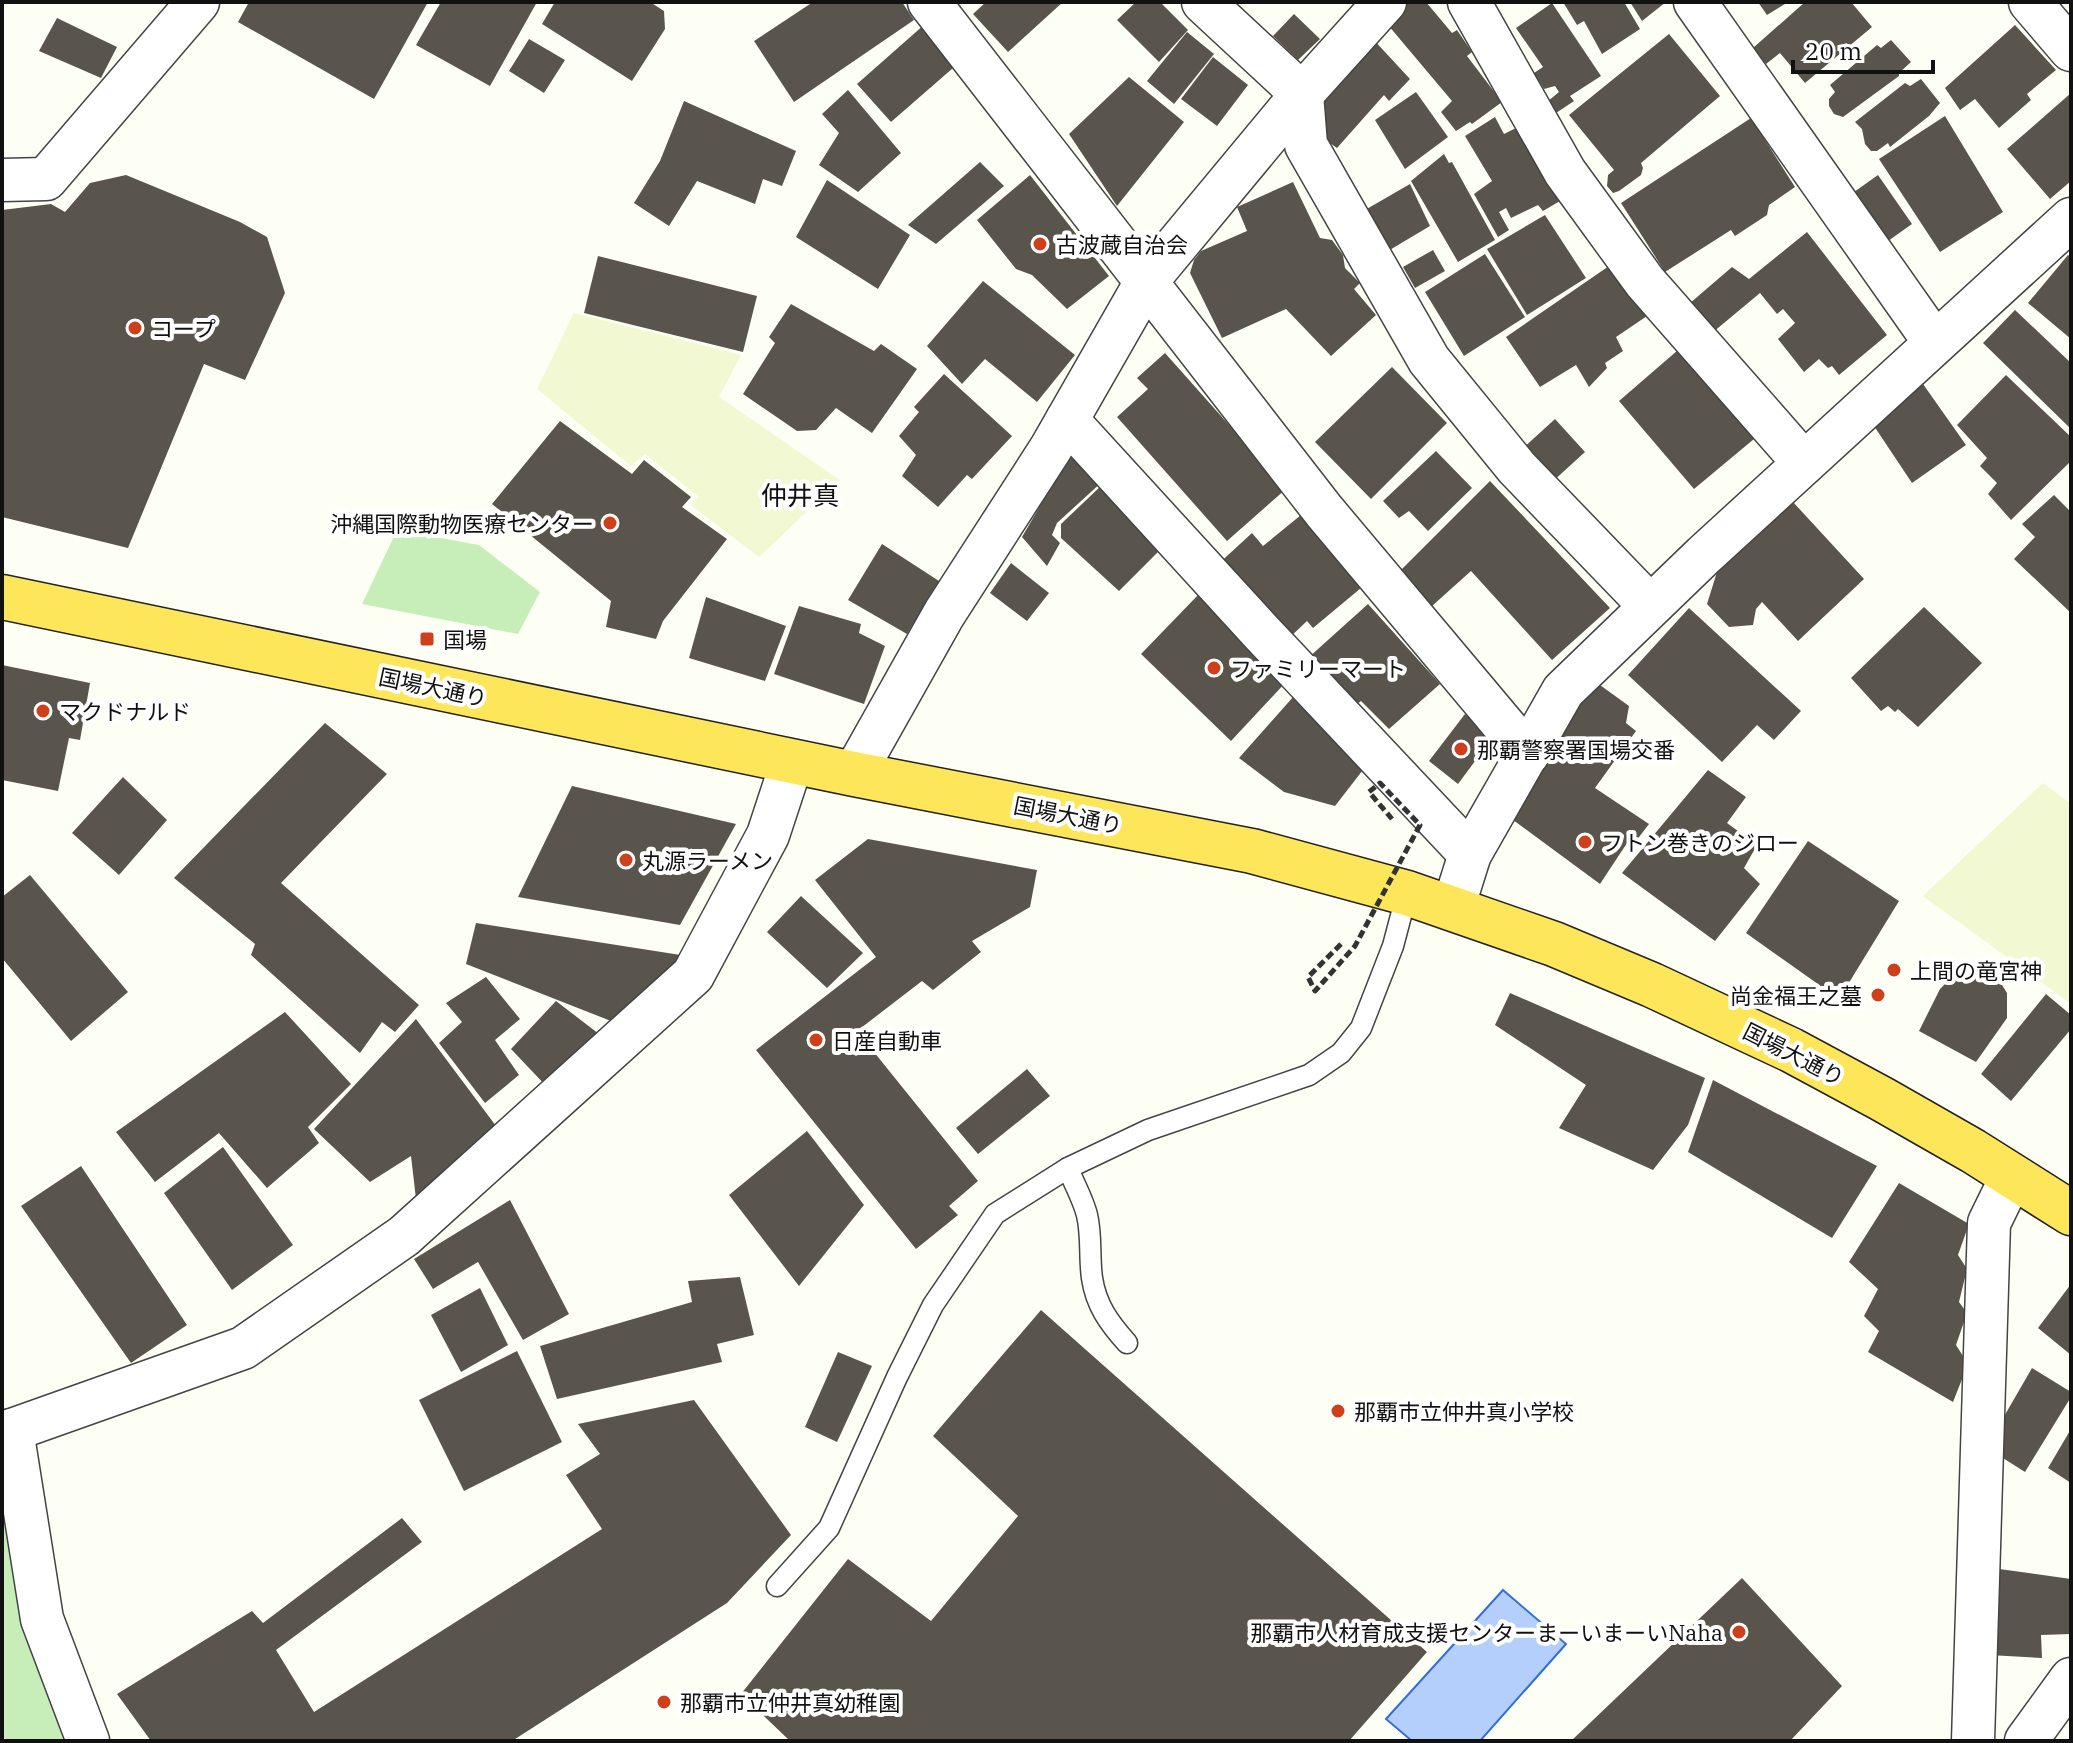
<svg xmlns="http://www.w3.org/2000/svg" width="2073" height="1743" font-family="'IBM Plex Serif','Noto Sans JP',serif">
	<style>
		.farmland { fill: #f2f8d1 }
		.green { fill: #c7eeb9 }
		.water { fill: #b4cffb; stroke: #346ed9; stroke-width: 2 }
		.building { fill: #5a554c }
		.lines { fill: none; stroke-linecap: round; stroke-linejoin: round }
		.service-casing { stroke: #444; stroke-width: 23 }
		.minor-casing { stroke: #444; stroke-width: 45 }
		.trunk-casing { stroke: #222; stroke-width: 47 }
		.service { stroke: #fff; stroke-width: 20 }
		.minor { stroke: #fff; stroke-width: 42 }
		.trunk { stroke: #fee65b; stroke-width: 44 }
		.path-bridge { stroke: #333; stroke-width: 5; stroke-dasharray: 8 4; stroke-linecap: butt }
		.poi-dot { fill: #ce3f1b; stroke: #fff; stroke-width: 3 }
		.labels { text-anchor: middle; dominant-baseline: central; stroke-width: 8; stroke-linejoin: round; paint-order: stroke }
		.poi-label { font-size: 22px; fill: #111; stroke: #fff; text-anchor: start }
		.street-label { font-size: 22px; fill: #111; stroke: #fff }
		.quarter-label { font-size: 26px; fill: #111; stroke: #fff }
	</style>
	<rect width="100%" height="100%" fill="#fefff4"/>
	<g class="farmland">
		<polygon points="574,313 741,355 719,397 840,480 759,557 691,505 699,497 645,454 631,466 537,389"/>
		<polygon points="2043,783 2071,804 2071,1004 1923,896"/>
	</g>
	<g class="green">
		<polygon points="397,530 479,545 540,592 518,634 362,604"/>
		<polygon points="2,1506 14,1513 69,1741 10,1741 2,1737"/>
	</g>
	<polygon class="water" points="1503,1590 1566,1644 1480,1741 1412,1741 1386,1719"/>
	<g class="building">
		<polygon points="249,2 428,2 374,99 238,22"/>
		<polygon points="441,2 537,2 490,86 416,45"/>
		<polygon points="555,2 650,2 664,11 665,29 632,81 542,24"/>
		<polygon points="813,2 902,2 914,20 794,102 754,41"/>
		<polygon points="986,2 1063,2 1008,52 973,14"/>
		<polygon points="1136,2 1160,2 1188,30 1159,62 1117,20"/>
		<polygon points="1408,2 1426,2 1452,33 1457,30 1472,52 1467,56 1502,102 1472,124 1470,122 1456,131 1441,112 1452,101 1388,25 1400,9"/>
		<polygon points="1563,2 1624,2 1640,29 1602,54 1584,21 1577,25"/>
		<polygon points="1630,2 1666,2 1642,21"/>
		<polygon points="1758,2 1788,2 1767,15"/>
		<polygon points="1805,2 1851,2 1872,27 1805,83 1780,53 1766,64 1753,48"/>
		<polygon points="1552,3 1601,76 1570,96 1574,101 1550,117 1542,106 1559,92 1555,86 1544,89 1534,73 1543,67 1516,28"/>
		<polygon points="1294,14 1320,39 1298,60 1273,36"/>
		<polygon points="57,18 117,47 101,78 39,51"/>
		<polygon points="925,24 953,68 891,122 857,84"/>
		<polygon points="2015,25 2056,70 2027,94 2031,100 1999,128 1975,99 1960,110 1945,88"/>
		<polygon points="1187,32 1214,54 1174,104 1147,81"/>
		<polygon points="1669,34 1720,96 1641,163 1643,168 1641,175 1619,191 1613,193 1607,186 1608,175 1614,170 1569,115"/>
		<polygon points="1372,38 1410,79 1389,101 1384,95 1337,148 1324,139 1312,110"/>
		<polygon points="529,39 565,60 544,93 509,71"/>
		<polygon points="1891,40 1911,62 1899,73 1899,76 1843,117 1834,114 1829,106 1829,99 1835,92 1830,85 1877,45 1881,48"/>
		<polygon points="1213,57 1248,85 1217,126 1181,99"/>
		<polygon points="1129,77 1184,122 1117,206 1069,134"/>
		<polygon points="1921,79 1940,103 1929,116 1890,147 1888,143 1877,151 1871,151 1865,144 1862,129 1855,122 1905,83 1910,86"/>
		<polygon points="848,90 901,153 858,192 819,165 839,133 822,114"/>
		<polygon points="1416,92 1448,137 1405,169 1375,120"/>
		<polygon points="2071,93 2071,181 2050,199 2007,149"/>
		<polygon points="684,101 796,151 782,186 763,179 755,204 697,181 669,226 634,203 660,161"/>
		<polygon points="1945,116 2003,212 1940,252 1879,159"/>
		<polygon points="1495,117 1504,134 1518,127 1560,201 1543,211 1538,205 1511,218 1506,208 1499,212 1509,230 1498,237 1474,194 1492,181 1465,136"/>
		<polygon points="1751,118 1795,187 1769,205 1767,215 1735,236 1731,230 1665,272 1621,203"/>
		<polygon points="1444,154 1449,163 1452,162 1495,240 1458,262 1411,181"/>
		<polygon points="980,162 1004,186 936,244 908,225"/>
		<polygon points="126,175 240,222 267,237 285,293 245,380 204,364 128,548 2,517 2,210 51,204 65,212 90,183"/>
		<polygon points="1030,175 1109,276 1067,309 1032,275 1016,269 977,220"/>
		<polygon points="1878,175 1912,224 1881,246 1847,197"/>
		<polygon points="827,180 910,235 878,289 796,237"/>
		<polygon points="1293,182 1320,238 1332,240 1343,255 1345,268 1360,283 1354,289 1376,315 1331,356 1286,309 1222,338 1190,273 1194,260 1201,251 1247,231 1237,207"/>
		<polygon points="1410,184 1430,226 1388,251 1365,210"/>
		<polygon points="1545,215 1586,278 1527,315 1487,249"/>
		<polygon points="1807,232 1887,335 1839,375 1832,366 1828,368 1819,359 1804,372 1778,339 1795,323 1783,309 1777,314 1760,293 1706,338 1682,310 1732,267 1749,279"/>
		<polygon points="1433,250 1445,271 1415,288 1403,267"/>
		<polygon points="1485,254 1525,317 1464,356 1425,292"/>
		<polygon points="2068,255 2071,257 2071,339 2028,303"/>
		<polygon points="598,256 757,296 743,352 584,313"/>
		<polygon points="1609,266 1650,314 1616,337 1623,351 1605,363 1607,368 1589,387 1576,365 1540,387 1506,337"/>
		<polygon points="983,281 1075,355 1037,402 985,359 962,384 927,346"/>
		<polygon points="791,304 874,351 881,344 917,369 872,433 836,408 816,430 797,431 743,394 775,343 769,337"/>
		<polygon points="2015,310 2071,363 2071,429 1983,343"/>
		<polygon points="1678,350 1754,439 1694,489 1619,401"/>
		<polygon points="1165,353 1286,489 1227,541 1117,417 1148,389 1137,378"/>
		<polygon points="1392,367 1447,423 1371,499 1315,442"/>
		<polygon points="944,374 1012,436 972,479 967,475 938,507 902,476 916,455 899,436 919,412 914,407"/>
		<polygon points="2006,375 2071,437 2071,461 2011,520 1988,494 1997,483 1980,466 1987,458 1957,425"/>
		<polygon points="1923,384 1966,445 1912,483 1870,420"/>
		<polygon points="1555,419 1585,452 1551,483 1521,450"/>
		<polygon points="560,421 632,474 644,460 691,497 682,507 727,539 663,621 656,639 606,627 611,601 492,504"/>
		<polygon points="1072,451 1103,481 1057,523 1052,535 1060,543 1047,566 1022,537"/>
		<polygon points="1436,451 1472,488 1428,531 1409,511 1399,518 1383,501"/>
		<polygon points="1490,481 1610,608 1552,660 1471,571 1432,606 1400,571"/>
		<polygon points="1103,484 1164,546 1119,591 1061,538 1061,524"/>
		<polygon points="2054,495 2071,512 2071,613 2014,559 2035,537 2022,524"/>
		<polygon points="1793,502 1864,579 1798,641 1762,602 1756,609 1753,625 1729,627 1707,604 1717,572"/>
		<polygon points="1301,515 1361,588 1313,628 1307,621 1287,640 1215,567 1252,533 1263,546"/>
		<polygon points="882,544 939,581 907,634 848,600"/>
		<polygon points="1011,563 1049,593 1027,621 990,593"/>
		<polygon points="1200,593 1286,682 1231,741 1141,654"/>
		<polygon points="706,597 786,626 765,681 689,658"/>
		<polygon points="1368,604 1440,684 1389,729 1361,701 1353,707 1308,658"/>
		<polygon points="799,606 861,624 859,633 885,646 864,704 774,674"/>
		<polygon points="1924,607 1982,663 1918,727 1898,709 1895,712 1888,706 1881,711 1851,678"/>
		<polygon points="1689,608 1801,711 1774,740 1757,725 1722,762 1628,675"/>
		<polygon points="2,665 90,683 80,740 69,738 58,791 2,780"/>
		<polygon points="1593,680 1629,706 1626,723 1636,731 1595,788 1649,824 1636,841 1631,837 1600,884 1505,814"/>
		<polygon points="1294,696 1366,766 1335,806 1284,792 1239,758"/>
		<polygon points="1465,714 1493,737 1458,784 1429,761"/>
		<polygon points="325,723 387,774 281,883 419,1005 395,1032 382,1022 360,1053 251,955 255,944 174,878"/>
		<polygon points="1708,770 1746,797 1727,823 1757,845 1744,868 1760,884 1715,941 1622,873"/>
		<polygon points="123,777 167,820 119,875 72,833"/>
		<polygon points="572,786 736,824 680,925 518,897"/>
		<polygon points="868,839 1037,870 1030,907 972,941 981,952 933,990 922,981 857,1031 978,1181 949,1206 958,1215 916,1249 756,1050 876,957 815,880"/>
		<polygon points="1808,841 1899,901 1839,999 1746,933"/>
		<polygon points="30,875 128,992 71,1041 2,958 2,897"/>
		<polygon points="801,896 863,953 827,988 767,932"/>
		<polygon points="476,923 687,956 616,1023 466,964"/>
		<polygon points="1991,967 2007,993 2007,1018 1976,1062 1919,1031 1940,989 1960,969"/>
		<polygon points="486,977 520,1019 495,1040 519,1075 485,1103 439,1043 462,1022 446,1003"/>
		<polygon points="1510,993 1705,1078 1688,1125 1653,1170 1559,1128 1586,1085 1495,1025"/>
		<polygon points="2046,994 2071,1015 2071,1029 2011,1101 1981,1074"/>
		<polygon points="556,1001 599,1034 548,1088 511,1049"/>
		<polygon points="285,1012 351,1084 308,1127 319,1143 267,1188 219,1133 155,1182 116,1132"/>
		<polygon points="416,1019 499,1130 416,1199 411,1156 370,1182 314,1129"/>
		<polygon points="1027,1069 1050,1096 978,1154 956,1128"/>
		<polygon points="1713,1080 1877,1166 1832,1238 1688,1152"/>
		<polygon points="807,1131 864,1205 799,1286 729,1195"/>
		<polygon points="223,1147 293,1245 232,1290 164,1193"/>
		<polygon points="81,1166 187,1325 131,1363 21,1206"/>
		<polygon points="1899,1183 1969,1224 1958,1255 1967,1269 1959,1302 1967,1313 1956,1345 1968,1364 1953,1402 1868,1352 1879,1331 1864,1316 1878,1289 1849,1262"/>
		<polygon points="510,1200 569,1314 523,1340 478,1262 433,1289 414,1259"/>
		<polygon points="740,1277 754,1335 717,1344 722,1362 557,1399 540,1346 692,1302 688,1281"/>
		<polygon points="2071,1284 2071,1355 2038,1328"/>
		<polygon points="480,1288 508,1345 461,1372 431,1315"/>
		<polygon points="1041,1310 1427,1652 1349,1741 790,1741 741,1694 848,1559 931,1621 1018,1516 933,1436"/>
		<polygon points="517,1351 562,1442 464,1491 419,1400"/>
		<polygon points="838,1352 872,1366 837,1442 805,1427"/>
		<polygon points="2032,1368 2071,1392 2071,1397 2025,1472 1995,1453 1995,1432"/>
		<polygon points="694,1400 791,1535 727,1603 512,1741 151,1741 117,1694 252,1611 263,1623 402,1518 422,1542 276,1650 314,1712 602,1529 566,1475 600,1454 578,1424"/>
		<polygon points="2071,1429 2071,1483 2048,1468"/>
		<polygon points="1992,1568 2071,1579 2071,1634 2041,1635 2042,1658 1989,1655"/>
		<polygon points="1742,1578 1842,1686 1790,1741 1571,1741"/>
	</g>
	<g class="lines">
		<g class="service-casing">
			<g id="service">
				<path d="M1068,1168C1074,1184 1083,1199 1087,1215C1092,1236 1089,1257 1092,1278C1096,1305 1109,1323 1127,1343"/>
				<polyline points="777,1586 829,1528 897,1377 933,1305 995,1214 1068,1168 1148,1130 1309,1075 1341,1053 1361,1028 1393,946 1407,893"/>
			</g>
		</g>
		<g class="minor-casing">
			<g id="minor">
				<polyline points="929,2 1324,511 1528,754"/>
				<polyline points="1203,2 1302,94 1306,145 1429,360 1517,468 1650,606"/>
				<polyline points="1469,2 1565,172 1645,282 1804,463"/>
				<polyline points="1695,2 1935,343"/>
				<polyline points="2030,2 2071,50"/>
				<polyline points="2,180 46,179 198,2"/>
				<polyline points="1067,420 1262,633 1470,854"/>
				<polyline points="854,774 944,614 1051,448 1146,282 1302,94 1385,2"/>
				<polyline points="1453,908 1470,854 1563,691 1704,555 2071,219"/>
				<polyline points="12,1430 42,1619 88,1741"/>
				<polyline points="2,1435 12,1430 243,1348 404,1236 693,975 768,835 792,762"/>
				<polyline points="1973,1741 1989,1223 2012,1176"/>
				<polyline points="2026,1741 2071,1679"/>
			</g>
		</g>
		<g class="trunk-casing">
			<polyline id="trunk" points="2,597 854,774 1252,851 1407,893 1554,944 1652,985 1791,1050 1882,1099 1973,1151 2071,1213"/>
		</g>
		<use href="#service" class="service"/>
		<use href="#minor" class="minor"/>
		<use href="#trunk" class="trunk"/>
		<polyline class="path-bridge" points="1341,944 1308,977 1315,991 1355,946 1420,825 1380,783 1369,792 1392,819"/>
	</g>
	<g class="poi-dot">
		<circle cx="1040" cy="244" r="8"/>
		<circle cx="135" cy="328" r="8"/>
		<circle cx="610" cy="523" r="8"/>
		<rect x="419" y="631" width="16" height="16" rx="4"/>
		<circle cx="1214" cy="668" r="8"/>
		<circle cx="43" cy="711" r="8"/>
		<circle cx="1461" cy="749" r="8"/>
		<circle cx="1585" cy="842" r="8"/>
		<circle cx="626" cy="860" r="8"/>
		<circle cx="1894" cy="970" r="8"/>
		<circle cx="1878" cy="995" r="8"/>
		<circle cx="816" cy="1040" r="8"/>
		<circle cx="1338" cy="1411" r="8"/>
		<circle cx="1739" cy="1632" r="8"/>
		<circle cx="664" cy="1702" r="8"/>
	</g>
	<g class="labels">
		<g class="poi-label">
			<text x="1056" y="244">古波蔵自治会</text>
			<text x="151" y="328">コープ</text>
			<text x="594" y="523" text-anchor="end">沖縄国際動物医療センター</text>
			<text x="443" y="639">国場</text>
			<text x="1230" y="668">ファミリーマート</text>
			<text x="59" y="711">マクドナルド</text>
			<text x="1477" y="749">那覇警察署国場交番</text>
			<text x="1601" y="842">フトン巻きのジロー</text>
			<text x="642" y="860">丸源ラーメン</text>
			<text x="1910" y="970">上間の竜宮神</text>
			<text x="1862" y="995" text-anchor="end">尚金福王之墓</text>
			<text x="832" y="1040">日産自動車</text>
			<text x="1354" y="1411">那覇市立仲井真小学校</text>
			<text x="1723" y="1632" text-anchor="end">那覇市人材育成支援センターまーいまーいNaha</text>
			<text x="680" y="1702">那覇市立仲井真幼稚園</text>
		</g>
		<g class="street-label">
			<text transform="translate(433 687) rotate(12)">国場大通り</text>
			<text transform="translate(1068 815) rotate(11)">国場大通り</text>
			<text transform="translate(1794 1054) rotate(27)">国場大通り</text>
		</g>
		<g class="quarter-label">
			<text x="800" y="495">仲井真</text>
		</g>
	</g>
	<rect width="2073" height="1743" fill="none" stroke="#111111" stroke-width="8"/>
	<path d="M1793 60v12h140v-12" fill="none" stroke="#111111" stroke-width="4"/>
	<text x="1805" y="60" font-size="24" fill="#111111" stroke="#ffffff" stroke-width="6" paint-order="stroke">20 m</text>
</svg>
